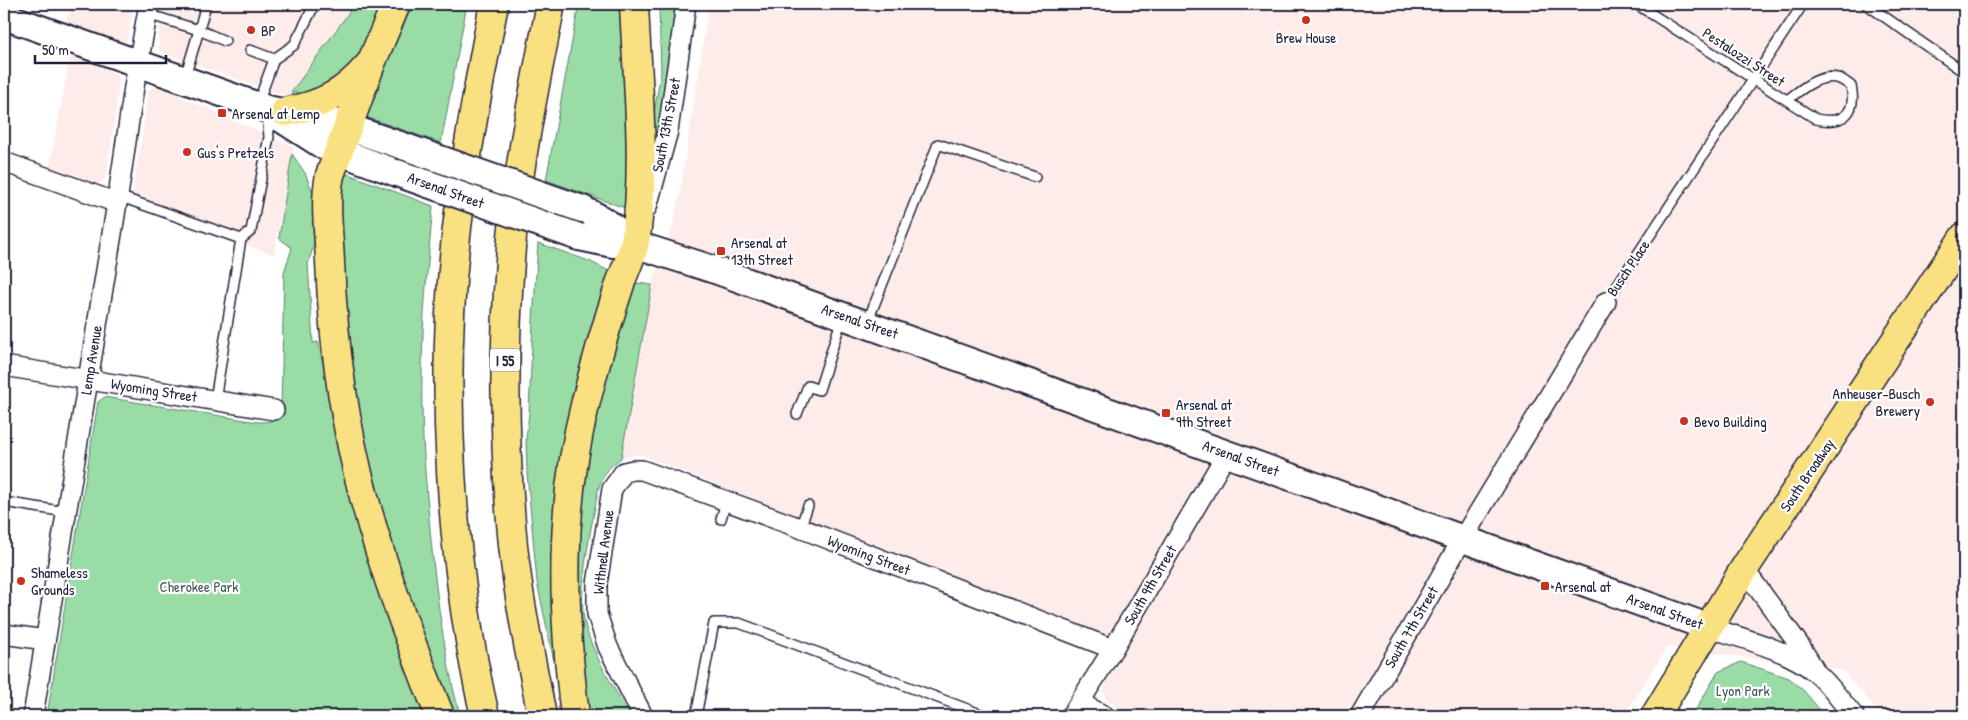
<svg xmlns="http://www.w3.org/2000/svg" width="1968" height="720" font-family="'Patrick Hand',sans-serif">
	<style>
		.built { fill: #fdece9 }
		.green { fill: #9adca6; stroke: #5e7f70 }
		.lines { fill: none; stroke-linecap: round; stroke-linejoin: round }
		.lane-casing { stroke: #22223b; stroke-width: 12 }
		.street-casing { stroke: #22223b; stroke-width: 22 }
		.secondary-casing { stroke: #22223b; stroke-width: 30 }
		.primary-casing { stroke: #22223b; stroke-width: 31 }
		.highway-casing { stroke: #22223b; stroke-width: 31 }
		.lane { stroke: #fff; stroke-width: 9 }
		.street { stroke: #fff; stroke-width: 19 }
		.secondary { stroke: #fff; stroke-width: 26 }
		.primary { stroke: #f9e181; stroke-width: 28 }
		.highway { stroke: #f9e181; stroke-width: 28 }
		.secondary-bridge-casing { stroke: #22223b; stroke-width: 30; stroke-linecap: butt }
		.secondary-bridge { stroke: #fff; stroke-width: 26 }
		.poi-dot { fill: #c8321e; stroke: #fff; stroke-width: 2 }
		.labels { text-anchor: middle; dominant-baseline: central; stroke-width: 4.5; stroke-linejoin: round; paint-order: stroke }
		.shield { fill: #fff; stroke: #646476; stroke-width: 1 }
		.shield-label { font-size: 14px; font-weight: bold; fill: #22223b }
		.poi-label { font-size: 15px; fill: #22223b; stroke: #fff; text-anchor: start }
		.street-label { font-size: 15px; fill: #22223b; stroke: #fff }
		.park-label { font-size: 15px; fill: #465a5b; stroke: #fff }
	</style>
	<rect width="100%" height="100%" fill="#fff"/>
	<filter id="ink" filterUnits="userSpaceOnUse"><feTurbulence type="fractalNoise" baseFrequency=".02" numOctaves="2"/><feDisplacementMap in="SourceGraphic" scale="10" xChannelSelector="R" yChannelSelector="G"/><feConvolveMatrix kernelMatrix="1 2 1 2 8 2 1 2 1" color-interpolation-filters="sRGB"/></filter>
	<g filter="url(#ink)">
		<g class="built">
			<polygon points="73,4 134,4 128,38 125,42 120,43 65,23"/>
			<polygon points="163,4 333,4 351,11 289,97 165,54 159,50 158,37"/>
			<polygon points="709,4 1964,4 1964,716 1882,716 1842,670 1667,647 1624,716 1132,716 1108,702 1103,693 1105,683 1129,644 638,454 621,458 652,285 672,229 680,193"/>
			<polygon points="70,56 109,70 116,74 120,79 106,178 101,182 94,185 49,171"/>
			<polygon points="157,86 294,147 274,255 131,204 149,90"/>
		</g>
		<g class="green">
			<path d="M338,4H383C362,50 353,95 291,93L350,11L337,5Z"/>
			<polygon points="413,4 467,4 441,143 363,116"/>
			<polygon points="579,4 627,4 632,151 625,208 546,180"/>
			<polygon points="654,4 675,4 667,88 654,147 652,126 661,71 659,10 656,9"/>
			<path d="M292,154L305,173L314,195L318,231L308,264L313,343L318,342L322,360L328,373L433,716H47L98,402L105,397L110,398L257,422C267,422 276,422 281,413L284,272L292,248L279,238Z"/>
			<path d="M348,174L433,206C428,262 422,319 422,375C421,419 424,463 428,507C434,578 442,648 460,716H449L404,597L357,426L338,241L342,184L344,177Z"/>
			<polygon points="538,243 589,261 613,273 582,382 558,680 537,582 527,472 526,438 529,413 533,320"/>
			<path d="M640,283L652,285L621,458C608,467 603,475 598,490C592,526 580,576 583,612C585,643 615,689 630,716H589C581,662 577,608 578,553C580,519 586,485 589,451L586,445L630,289L635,284Z"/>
			<polygon points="1741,662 1789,678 1804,691 1825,716 1692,716 1718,672"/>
		</g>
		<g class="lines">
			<g class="lane-casing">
				<g id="lane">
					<path d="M1636,4L1816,119C1843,125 1857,113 1851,86C1847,83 1842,79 1837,78C1818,74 1801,90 1787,100"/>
					<polyline points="1866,4 1964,72"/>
					<polyline points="147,14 199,30 206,4"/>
					<polyline points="250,50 274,59"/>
					<polyline points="185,77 199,30 225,41"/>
					<polyline points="258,103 274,59 294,45 313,8"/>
					<polyline points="118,196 241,239 215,400"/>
					<polyline points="241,239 251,231 269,137 267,114"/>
					<polyline points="1606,302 1803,4"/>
					<polyline points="867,323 938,144 1035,177"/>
					<polyline points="797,414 808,386 819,390 842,318"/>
					<polyline points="4,502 66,512"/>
					<polyline points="721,519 726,501"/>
					<polyline points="800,528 808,506"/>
					<polyline points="696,716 714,623 739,623 986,716"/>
				</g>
			</g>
			<g class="street-casing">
				<g id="street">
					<polyline points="4,162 117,203"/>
					<polyline points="647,207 668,131 686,4"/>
					<polyline points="4,366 274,410"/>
					<polyline points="1744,569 1800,646 1814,669"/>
					<path d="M1708,627C1741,638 1789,650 1815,672C1830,684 1841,702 1854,716"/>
					<polyline points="4,634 45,640"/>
					<polyline points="1080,703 1105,716"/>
					<polyline points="33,716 117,203 134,87 149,4"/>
					<polyline points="643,716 608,647 597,614 597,584 612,489 624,472 633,470 642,470 800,528 1113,649"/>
					<polyline points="1071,716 1113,649 1227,453"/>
					<polyline points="1360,716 1463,538 1606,302"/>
				</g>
			</g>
			<g class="secondary-casing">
				<g id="secondary">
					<polyline points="4,16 267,109 333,122 400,145"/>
					<polyline points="274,114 324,146 397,173"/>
					<path d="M582,209C602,218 618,229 634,244"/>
					<polyline points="579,237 613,244 634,244 715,270 1708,627"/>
				</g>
			</g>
			<g class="primary-casing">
				<polyline id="primary" points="1655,716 1744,569 1964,237"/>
			</g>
			<g class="highway-casing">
				<g id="highway">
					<path d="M396,4L372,61L330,175C324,202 329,234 330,262C333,342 344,424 365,501C385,575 412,646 440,716"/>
					<path d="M285,112C322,105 344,94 368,66"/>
					<path d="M485,716C450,564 439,383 457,228C466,152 480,78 494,4"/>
					<path d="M542,716C531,659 519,603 513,545C504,451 503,356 510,261C516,175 534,89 551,4"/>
					<path d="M575,716C562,609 559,506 586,401C596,361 608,320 621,281C626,268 632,255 635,242C647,168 637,79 634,4"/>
				</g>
			</g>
			<use href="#lane" class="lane"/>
			<use href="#street" class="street"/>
			<use href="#secondary" class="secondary"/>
			<use href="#primary" class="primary"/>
			<use href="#highway" class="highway"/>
			<g class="secondary-bridge-casing">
				<g id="secondary-bridge">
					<polyline points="400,145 582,209"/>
					<polyline points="397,173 579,237"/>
				</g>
			</g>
			<use href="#secondary-bridge" class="secondary-bridge"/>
		</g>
	</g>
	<g class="poi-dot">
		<circle cx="1306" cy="20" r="5"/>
		<circle cx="251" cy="30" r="5"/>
		<rect x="217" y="108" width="10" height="10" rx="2.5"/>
		<circle cx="187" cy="152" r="5"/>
		<rect x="716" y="246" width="10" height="10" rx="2.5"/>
		<circle cx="1930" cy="402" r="5"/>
		<rect x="1161" y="408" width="10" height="10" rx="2.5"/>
		<circle cx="1684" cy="421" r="5"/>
		<circle cx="21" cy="581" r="5"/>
		<rect x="1540" y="581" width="10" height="10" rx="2.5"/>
	</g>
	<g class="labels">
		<rect class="shield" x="490" y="348.5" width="30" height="23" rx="4"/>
		<g class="shield-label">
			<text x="505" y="360">I 55</text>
		</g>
		<g class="poi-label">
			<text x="261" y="30">BP</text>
			<text x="1306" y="37" text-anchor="middle">Brew House</text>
			<text x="232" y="113">Arsenal at Lemp</text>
			<text x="197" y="152">Gus's Pretzels</text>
			<text x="731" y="242">Arsenal at<tspan x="731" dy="17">13th Street</tspan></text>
			<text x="1920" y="393" text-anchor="end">Anheuser-Busch<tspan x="1920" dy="17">Brewery</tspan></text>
			<text x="1176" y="404">Arsenal at<tspan x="1176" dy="17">9th Street</tspan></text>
			<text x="1694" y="421">Bevo Building</text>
			<text x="31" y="572">Shameless<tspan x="31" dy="17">Grounds</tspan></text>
			<text x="1555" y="586">Arsenal at</text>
		</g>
		<g class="street-label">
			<text transform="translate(1744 57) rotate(33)">Pestalozzi Street</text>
			<text transform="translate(666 125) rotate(-79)">South 13th Street</text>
			<text transform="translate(446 190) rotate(20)">Arsenal Street</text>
			<text transform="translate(1628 268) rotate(-56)">Busch Place</text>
			<text transform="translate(860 321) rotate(19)">Arsenal Street</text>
			<text transform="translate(91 360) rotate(-81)">Lemp Avenue</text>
			<text transform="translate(154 390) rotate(9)">Wyoming Street</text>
			<text transform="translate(1241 458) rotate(20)">Arsenal Street</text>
			<text transform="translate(1807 475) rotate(-56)">South Broadway</text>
			<text transform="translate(603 552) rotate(-83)">Withnell Avenue</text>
			<text transform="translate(869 555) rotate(21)">Wyoming Street</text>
			<text transform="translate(1150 585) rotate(-60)">South 9th Street</text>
			<text transform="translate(1665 611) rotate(20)">Arsenal Street</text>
			<text transform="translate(1411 627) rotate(-60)">South 7th Street</text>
		</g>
		<g class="park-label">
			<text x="199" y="586">Cherokee Park</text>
			<text x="1743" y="690">Lyon Park</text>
		</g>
	</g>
	<rect width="1968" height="720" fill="none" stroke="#fff" stroke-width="20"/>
	<rect x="10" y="10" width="1948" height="700" fill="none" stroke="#22223b" stroke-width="2" filter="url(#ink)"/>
	<path d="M35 55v8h131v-8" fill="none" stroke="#22223b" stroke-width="2.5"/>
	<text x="42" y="55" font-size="15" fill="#22223b" stroke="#ffffff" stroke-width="4" paint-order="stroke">50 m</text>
</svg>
